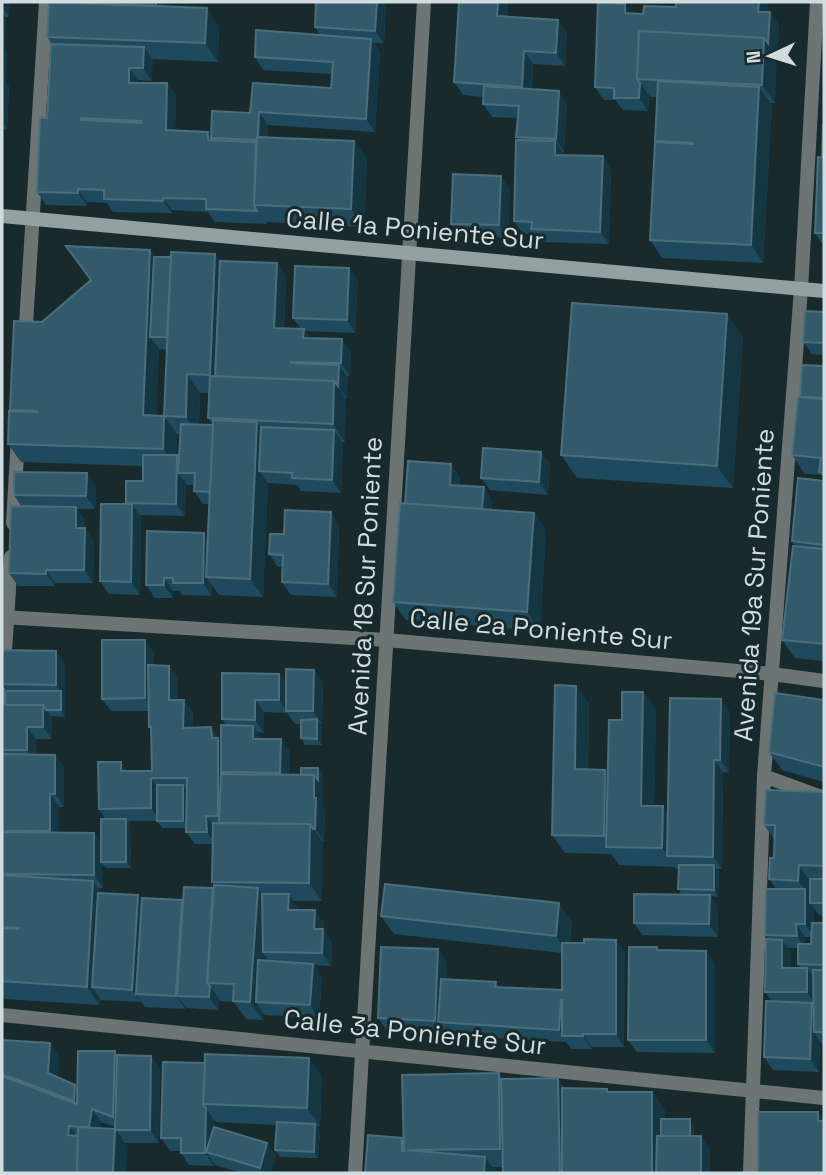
<svg xmlns="http://www.w3.org/2000/svg" width="826" height="1175" font-family="'Space Grotesk',sans-serif">
	<style>
		.lines { fill: none; stroke-linecap: round; stroke-linejoin: round }
		.street { stroke: #6c7574; stroke-width: 14 }
		.secondary { stroke: #93a1a1; stroke-width: 14 }
		.wall { fill: #1f4a5d; fill-rule: evenodd }
		.shaded-wall { fill: #153744 }
		.building { fill: #325a6b; stroke: #4b6e7d; stroke-width: 2; fill-rule: evenodd }
		.labels { text-anchor: middle; dominant-baseline: central; stroke-width: 6; stroke-linejoin: round; paint-order: stroke }
		.street-label { font-size: 26px; fill: #d1dcde; stroke: #192a2d }
	</style>
	<rect width="100%" height="100%" fill="#192a2d"/>
	<g class="lines">
		<g class="street">
			<polyline points="25,341 46,2"/>
			<polyline points="13,523 18,438"/>
			<polyline points="2,617 386,640 772,674 824,681"/>
			<polyline points="2,699 11,557"/>
			<polyline points="764,776 824,798"/>
			<polyline points="2,1015 824,1098"/>
			<polyline points="355,1173 424,2"/>
			<polyline points="750,1173 764,776 801,289 817,2"/>
		</g>
		<polyline class="secondary" points="2,216 824,291"/>
	</g>
	<g class="wall">
		<polygon points="2,2 9,17 6,17 4,48 7,52 6,82 9,86 7,129 2,129"/>
		<polygon points="508,2 507,17 567,33 565,66 533,64 532,89 567,104 564,152 563,152 564,155 611,169 609,244 540,242 535,234 523,234 514,221 519,140 516,137 518,118 492,117 483,104 483,97 463,95 454,82"/>
		<polygon points="386,5 384,43 374,43 380,52 375,132 268,125 267,137 354,141 367,159 364,227 266,222 266,224 215,222 208,212 172,210 172,213 113,212 107,203 87,202 87,206 46,205 37,192 47,118 52,44 47,37 166,7 219,27 218,62 152,59 152,81 138,80 138,83 167,83 176,96 175,130 211,136 250,113 331,88 332,74 263,70 255,57 320,35 315,27"/>
		<polygon points="676,7 768,12 779,25 777,55 776,55 775,103 770,103 772,105 763,263 662,258 650,240 656,143 655,141 657,97 650,97 649,95 648,111 623,110 615,100 604,100 595,87 632,13 643,14"/>
		<polygon points="824,125 824,246 815,233"/>
		<polygon points="510,188 508,238 460,236 451,224"/>
		<path d="M150,250L154,257L221,261L277,263L286,276L284,329H301L293,318L349,268L358,281L355,333L305,331L309,338L351,352L350,376H347L348,378L346,399L345,442H342L343,443L341,493L301,491L297,485L268,483L263,597L219,595L212,585V596L182,595L179,591H173V598H155L146,585L208,539L209,504H203L194,491V485H187L186,483L185,516L140,515L141,517L140,595L109,594L100,581L127,504L126,503L143,481V466L21,462L8,444L12,411L10,410L42,322ZM159,349L167,350L164,416H156ZM200,393H210L208,418L213,425H199ZM177,434H180L179,458L176,455Z"/>
		<polygon points="824,312 824,355 812,354 803,342"/>
		<polygon points="743,337 733,488 577,478 561,455"/>
		<polygon points="824,366 824,479 821,475 805,474 792,455 800,397"/>
		<polygon points="550,464 548,495 490,490 481,478"/>
		<polygon points="460,477 460,486 492,500 492,510 534,513 546,531 540,631 406,620 393,602 405,504"/>
		<polygon points="824,481 824,661 795,658 782,640 795,546 792,541"/>
		<polygon points="96,486 95,509 77,509 85,520 85,528 94,541 93,583 55,583 55,586 18,586 9,573 21,506 14,495"/>
		<polygon points="339,525 337,597 291,595 282,582 283,567 278,567 269,554 284,534"/>
		<path d="M145,640L154,653V665L169,666L178,678V700H184L193,713L192,728L211,727L221,741L226,725L222,719L279,674L286,683L314,670L323,683L322,724H320L322,726V745H305L301,738V724H295L287,713L264,712V733L258,732L262,739H281L290,752L289,774H301L318,768L323,775V808L325,810L324,841H322V901H293L298,907V910L324,923L323,930L332,942L331,966L314,965L322,977L319,1018L265,1015L263,1013V1020L246,1019L234,1002L220,1001L219,999L218,1010L186,1008L185,1006V1009L145,1007L141,1001V1002L100,1000V998L99,1005L5,999L2,995V754H3L2,752V705H5L6,691L2,684L56,651L65,663V717L51,716L52,718V739H36V754L55,755L64,767V807H59V833L101,843L105,819L99,809L121,762L127,771H152L151,731L149,727V711H111L102,699ZM128,821H157L162,828H186V832L195,844H213L212,882L215,885L214,888L183,902L142,901L138,895L101,893L98,888H103V865L106,868H131L130,825Z"/>
		<polygon points="576,686 589,704 588,770 605,770 608,773 622,720 643,692 656,710 654,806 668,813 730,712 729,773 723,772 722,869 717,869 719,872 718,897 711,896 718,908 718,937 642,935 634,923 682,895 678,889 679,869 676,869 674,867 619,865 611,854 565,853 552,835"/>
		<polygon points="824,700 824,782 782,770 769,752"/>
		<path d="M824,792V916L819,915L814,908V923H824V1044L823,1045L820,1041L819,1072L773,1070L764,1057L772,1001L765,992L769,939L765,935L776,889L769,879L774,858L775,840L764,825ZM805,937H811V944H805ZM788,948H798V964L800,968H791V952Z"/>
		<polygon points="381,916 572,921 570,943 625,952 624,1047 592,1047 592,1049 571,1049 566,1042 447,1035 444,1030 443,1033 387,1031 378,1018 447,962 446,980 496,982 499,987 562,990 562,953 394,934"/>
		<polygon points="657,947 660,950 715,964 715,1053 637,1052 628,1040"/>
		<path d="M2,1040L50,1043L59,1056L57,1077L75,1085L77,1088L115,1051L117,1055L151,1056L160,1069L159,1143H125L128,1147L2,1173ZM101,1122L115,1127V1129L100,1128Z"/>
		<polygon points="309,1058 322,1076 320,1126 317,1126 320,1130 318,1158 280,1157 275,1150 276,1125 216,1122 214,1120 214,1127 267,1143 276,1156 271,1173 243,1173 215,1165 214,1163 214,1166 189,1165 181,1153 181,1151 170,1151 161,1138 205,1063"/>
		<polygon points="499,1073 503,1079 565,1088 609,1092 652,1092 665,1110 665,1119 694,1126 694,1136 710,1149 710,1173 503,1173 502,1167 493,1167 497,1173 365,1173 404,1139"/>
	</g>
	<g class="shaded-wall">
		<polygon points="2,2 9,2 9,17 2,7"/>
		<polygon points="156,2 166,2 165,23 156,11"/>
		<polygon points="377,2 384,2 386,5 384,43 375,31"/>
		<polygon points="498,2 508,2 506,29 497,16"/>
		<polygon points="759,2 768,2 767,24 758,12"/>
		<polygon points="625,4 634,16 625,13"/>
		<polygon points="207,8 219,27 218,62 205,43"/>
		<polygon points="2,11 6,17 4,48 7,52 6,81 9,86 7,129 2,122"/>
		<polygon points="770,12 779,25 777,55 768,43"/>
		<polygon points="558,20 567,33 565,66 556,53"/>
		<polygon points="764,38 777,56 775,103 762,85"/>
		<polygon points="371,39 380,52 375,132 366,119"/>
		<polygon points="144,47 153,60 152,81 143,68"/>
		<polygon points="524,51 533,64 531,100 522,87"/>
		<polygon points="129,68 138,80 138,96 129,83"/>
		<polygon points="167,83 176,96 175,143 166,130"/>
		<polygon points="640,83 649,95 648,111 639,98"/>
		<polygon points="759,87 772,105 763,263 751,245"/>
		<polygon points="559,91 567,104 564,152 556,139"/>
		<polygon points="259,112 268,125 267,152 258,140"/>
		<polygon points="354,141 367,159 364,227 351,209"/>
		<polygon points="555,141 564,154 564,167 555,155"/>
		<polygon points="603,156 611,169 609,244 600,232"/>
		<polygon points="501,176 510,188 508,238 499,225"/>
		<polygon points="78,189 87,202 87,206 78,193"/>
		<polygon points="163,198 172,210 172,213 163,201"/>
		<polygon points="150,250 163,268 150,337 159,349 156,434 143,415"/>
		<polygon points="215,254 228,272 223,394 210,375"/>
		<polygon points="277,263 286,276 283,341 274,328"/>
		<polygon points="349,268 358,281 355,333 347,320"/>
		<polygon points="727,314 743,337 733,488 717,466"/>
		<polygon points="304,329 312,342 303,338"/>
		<polygon points="342,339 351,352 350,376 341,363"/>
		<polygon points="339,365 348,378 347,399 338,386"/>
		<polygon points="187,374 200,393 198,435 186,417"/>
		<polygon points="334,381 346,400 345,442 333,424"/>
		<polygon points="164,416 177,434 175,467 163,449"/>
		<polygon points="257,422 269,440 259,471 268,483 263,597 250,579"/>
		<polygon points="334,430 343,443 341,493 332,480"/>
		<polygon points="541,452 550,464 548,495 539,482"/>
		<polygon points="177,455 186,468 178,473 186,483 185,516 176,504"/>
		<polygon points="451,464 460,477 459,498 450,485"/>
		<polygon points="87,473 96,486 95,509 86,496"/>
		<polygon points="484,487 492,500 491,525 482,513"/>
		<polygon points="132,504 141,517 140,595 131,582"/>
		<polygon points="76,507 85,520 85,528 94,541 93,583 84,570 76,528"/>
		<polygon points="331,512 339,525 337,597 328,584"/>
		<polygon points="534,513 546,531 540,631 527,612"/>
		<polygon points="204,533 212,545 206,577 212,585 212,596 203,583"/>
		<polygon points="46,570 55,583 55,586 46,574"/>
		<polygon points="164,578 173,591 173,598 164,585"/>
		<polygon points="145,640 154,653 154,711 145,698"/>
		<polygon points="56,651 65,663 65,717 61,710 61,692 56,685"/>
		<polygon points="169,666 178,678 178,713 169,700"/>
		<polygon points="314,670 323,683 322,724 313,711"/>
		<polygon points="279,674 288,686 288,713 279,700"/>
		<polygon points="576,686 589,704 587,788 575,769"/>
		<polygon points="643,692 656,710 654,824 641,806"/>
		<polygon points="721,699 730,712 729,773 720,760"/>
		<polygon points="184,700 193,713 192,740 183,728"/>
		<polygon points="255,700 264,712 264,733 255,720"/>
		<polygon points="43,705 52,718 52,739 43,727"/>
		<polygon points="317,719 322,726 322,745 317,739"/>
		<polygon points="253,726 262,738 253,739"/>
		<polygon points="27,727 36,739 35,763 27,750"/>
		<polygon points="211,727 227,750 221,772 227,781 226,829 218,816"/>
		<polygon points="281,739 290,752 289,786 280,773"/>
		<polygon points="55,755 64,767 64,807 55,794"/>
		<polygon points="714,760 723,772 722,869 713,857"/>
		<polygon points="121,762 129,774 121,771"/>
		<polygon points="318,768 323,775 323,808 325,810 324,841 315,829 314,775"/>
		<polygon points="605,770 618,788 612,847 604,836"/>
		<polygon points="151,778 160,791 160,821 151,808"/>
		<polygon points="183,785 188,792 188,828 183,821"/>
		<polygon points="50,794 59,807 59,844 50,831"/>
		<polygon points="663,806 676,824 668,856 662,848"/>
		<polygon points="206,816 215,828 215,844 207,832"/>
		<polygon points="126,819 130,825 131,868 126,862"/>
		<polygon points="310,824 323,842 322,901 309,883"/>
		<polygon points="94,833 103,846 101,862 103,865 103,888 94,875"/>
		<polygon points="714,865 719,872 718,897 714,890"/>
		<polygon points="799,865 811,883 810,903 814,908 814,937 805,924 805,890 798,881"/>
		<polygon points="93,881 106,899 92,987 100,998 99,1005 87,987"/>
		<polygon points="258,888 270,906 263,952 267,958 264,1002 256,1002 263,1013 263,1020 250,1002"/>
		<polygon points="289,894 298,907 297,922 288,910"/>
		<polygon points="138,895 147,908 136,994 141,1002 132,990"/>
		<polygon points="710,895 718,908 718,937 709,924"/>
		<polygon points="182,900 191,913 177,996 185,1006 185,1009 176,996"/>
		<polygon points="559,903 572,921 568,954 556,936"/>
		<polygon points="315,910 324,923 323,930 332,942 331,966 322,953 314,929"/>
		<polygon points="796,924 805,937 805,948 797,936"/>
		<polygon points="616,940 625,952 624,1047 616,1034"/>
		<polygon points="782,940 791,952 791,981 782,968"/>
		<polygon points="438,949 447,962 444,1022 438,1022 444,1030 443,1033 435,1021"/>
		<polygon points="706,951 715,964 715,1053 706,1040"/>
		<polygon points="313,964 322,977 319,1018 310,1005"/>
		<polygon points="807,968 816,981 816,1005 807,992"/>
		<polygon points="210,986 219,999 218,1010 209,997"/>
		<polygon points="561,1000 570,1013 564,1036 559,1030"/>
		<polygon points="812,1003 821,1016 814,1032 820,1041 819,1072 810,1059"/>
		<polygon points="583,1034 592,1047 592,1049 583,1036"/>
		<polygon points="50,1043 59,1056 57,1086 48,1073"/>
		<polygon points="115,1051 124,1064 122,1130 113,1117"/>
		<polygon points="151,1056 160,1069 159,1143 150,1130"/>
		<polygon points="309,1058 322,1076 320,1126 307,1108"/>
		<polygon points="499,1073 511,1091 512,1167 500,1149"/>
		<polygon points="558,1078 571,1097 572,1173 560,1173"/>
		<polygon points="75,1085 84,1098 83,1113 74,1101"/>
		<polygon points="652,1092 665,1110 664,1173 652,1173"/>
		<polygon points="206,1108 214,1120 214,1154 206,1152 214,1163 214,1166 205,1153"/>
		<polygon points="92,1109 101,1122 98,1142 89,1129"/>
		<polygon points="818,1112 824,1120 824,1129 818,1121"/>
		<polygon points="690,1119 694,1126 694,1148 690,1141"/>
		<polygon points="315,1124 320,1130 318,1158 314,1152"/>
		<polygon points="69,1126 78,1138 68,1135"/>
		<polygon points="115,1129 128,1147 126,1173 113,1173"/>
		<polygon points="701,1136 710,1149 710,1173 701,1173"/>
		<polygon points="267,1143 276,1156 271,1173 263,1173 260,1168"/>
		<polygon points="485,1157 497,1173 484,1173"/>
	</g>
	<g class="building">
		<polygon points="49,2 207,8 205,43 47,37"/>
		<polygon points="52,2 156,2 156,6"/>
		<polygon points="316,2 377,2 375,31 315,27"/>
		<polygon points="459,2 498,2 497,16 558,20 556,53 524,51 522,87 454,82"/>
		<polygon points="598,2 625,4 625,13 643,14 644,6 676,7 676,2 759,2 758,12 770,12 768,43 764,38 639,31 637,79 640,83 639,98 614,98 614,88 595,87"/>
		<polygon points="256,30 371,39 366,119 259,112 258,137 257,137 257,140 211,138 212,111 250,113 253,83 331,88 333,62 255,57"/>
		<polygon points="639,31 764,38 762,85 637,79"/>
		<path d="M51,44L144,47L143,68H129V83H167L166,130L208,132V140L256,142L254,205L257,211L206,209V199L163,198V201L104,199V190L78,189V193L37,192L40,118H47ZM81,118L141,121V123L81,120Z"/>
		<polygon points="658,81 759,87 751,245 650,240 655,142 693,144 693,143 655,141"/>
		<polygon points="484,86 559,91 556,139 516,137 519,106 483,104"/>
		<polygon points="823,125 824,125 824,158 822,158"/>
		<polygon points="257,137 354,141 351,209 254,205"/>
		<polygon points="516,140 555,141 555,155 603,156 600,232 531,229 532,222 514,221"/>
		<polygon points="818,157 824,158 824,233 815,233"/>
		<polygon points="453,174 501,176 499,225 451,224"/>
		<polygon points="66,246 150,250 143,415 164,416 171,252 215,254 210,375 187,374 186,417 164,416 163,449 8,444 9,411 37,412 37,411 10,410 14,321 42,322 91,280"/>
		<polygon points="154,257 171,257 167,337 150,337"/>
		<polygon points="220,261 277,263 274,328 304,329 303,338 342,339 341,363 291,362 291,363 339,365 338,386 334,381 215,377"/>
		<polygon points="295,266 349,268 347,320 293,318"/>
		<polygon points="572,303 727,314 717,466 561,455"/>
		<polygon points="805,311 824,312 824,343 803,342"/>
		<polygon points="802,365 824,366 824,398 800,397"/>
		<polygon points="210,376 334,381 333,424 208,418"/>
		<polygon points="798,397 824,399 824,473 819,472 821,458 792,455"/>
		<polygon points="213,420 257,422 250,579 206,577"/>
		<polygon points="181,424 213,425 210,492 194,491 195,473 178,473"/>
		<polygon points="261,427 334,430 332,480 292,478 292,473 259,471"/>
		<polygon points="483,448 541,452 539,482 481,478"/>
		<polygon points="143,455 177,455 176,504 126,503 126,481 143,481"/>
		<polygon points="408,461 451,464 450,485 484,487 482,509 405,504"/>
		<polygon points="14,472 87,473 86,496 14,495"/>
		<polygon points="798,478 824,481 824,545 792,541"/>
		<polygon points="400,503 534,513 527,612 393,602"/>
		<polygon points="101,504 132,504 131,582 100,581"/>
		<polygon points="11,506 76,507 76,528 85,528 84,570 46,570 46,574 9,573"/>
		<polygon points="285,510 331,512 328,584 282,582 283,555 269,554 270,534 284,534"/>
		<polygon points="147,531 204,533 203,583 173,583 173,578 164,578 164,585 146,585"/>
		<polygon points="793,546 824,549 824,644 782,640"/>
		<polygon points="102,640 145,640 145,698 102,699"/>
		<polygon points="2,650 56,651 56,685 2,684"/>
		<polygon points="148,665 169,666 169,700 184,700 183,728 211,727 212,738 218,738 218,816 206,816 207,832 186,832 187,778 151,778 151,808 99,809 98,762 121,762 121,771 152,771 151,727 149,727"/>
		<polygon points="286,669 314,670 313,711 286,711"/>
		<polygon points="222,673 279,674 279,700 255,700 255,720 222,719"/>
		<polygon points="555,685 576,686 575,769 605,770 604,836 552,835"/>
		<polygon points="5,691 61,691 61,710 46,710 43,705 5,705"/>
		<polygon points="622,692 643,692 641,806 663,806 662,848 606,847 609,720 622,720"/>
		<polygon points="775,693 824,700 824,767 769,752"/>
		<polygon points="670,698 721,699 720,760 714,760 713,857 667,856"/>
		<polygon points="2,705 43,705 43,727 27,727 27,750 2,750"/>
		<polygon points="317,719 317,739 301,738 301,720"/>
		<polygon points="221,725 253,726 253,739 281,739 280,773 221,772"/>
		<polygon points="2,754 55,755 55,794 50,794 50,831 2,831"/>
		<polygon points="301,768 318,768 318,780 314,775 301,774"/>
		<polygon points="221,774 314,775 314,798 316,798 315,829 313,829 310,824 219,823"/>
		<rect x="157" y="785" width="26" height="36"/>
		<polygon points="766,790 824,792 824,866 799,865 798,881 769,879 770,858 774,858 775,825 764,825"/>
		<rect x="101" y="819" width="25" height="43"/>
		<polygon points="213,823 310,824 309,883 212,882"/>
		<polygon points="2,832 94,833 94,875 2,874"/>
		<polygon points="679,865 714,865 714,890 678,889"/>
		<polygon points="2,875 93,881 87,987 2,981 2,928 18,929 18,928 2,927"/>
		<rect x="810" y="879" width="14" height="24"/>
		<polygon points="385,884 559,903 556,936 381,916"/>
		<polygon points="214,885 258,888 250,1002 233,1001 234,984 207,983"/>
		<polygon points="184,887 213,888 207,983 210,986 209,997 177,996"/>
		<polygon points="766,889 805,889 805,924 796,924 797,936 765,935"/>
		<polygon points="98,893 138,895 132,990 92,987"/>
		<polygon points="262,894 289,894 288,910 315,910 314,929 323,929 322,953 263,952"/>
		<polygon points="634,894 710,895 709,924 634,923"/>
		<polygon points="142,898 182,900 176,996 136,994"/>
		<polygon points="812,923 824,923 824,965 798,964 798,944 811,944"/>
		<polygon points="584,939 616,940 616,1034 583,1034 583,1036 562,1036 562,1000 561,1000 559,1030 438,1022 441,979 496,982 495,987 562,990 562,943 584,943"/>
		<polygon points="766,939 782,940 782,968 807,968 807,992 765,992"/>
		<polygon points="381,947 438,949 435,1021 378,1018"/>
		<polygon points="629,947 657,947 657,950 706,951 706,1040 628,1040"/>
		<polygon points="258,960 313,964 310,1005 256,1002"/>
		<polygon points="813,970 824,970 824,1032 814,1032"/>
		<polygon points="766,1001 812,1003 810,1059 764,1057"/>
		<polygon points="2,1040 50,1043 48,1073 75,1085 74,1101 2,1074"/>
		<polygon points="78,1051 115,1051 113,1117 92,1109 89,1127 78,1127 69,1126 68,1135 78,1136 77,1173 2,1173 2,1076 77,1104"/>
		<polygon points="205,1054 309,1058 307,1108 203,1104"/>
		<polygon points="117,1055 151,1056 150,1130 115,1130"/>
		<polygon points="163,1062 205,1063 203,1104 206,1108 205,1153 181,1153 181,1138 161,1138"/>
		<polygon points="499,1073 500,1149 407,1150 485,1157 484,1173 365,1173 368,1135 402,1138 402,1151 404,1151 402,1075"/>
		<polygon points="558,1078 560,1173 503,1173 501,1079"/>
		<polygon points="562,1088 607,1089 607,1092 652,1092 652,1173 562,1173"/>
		<polygon points="758,1112 818,1112 818,1121 824,1121 824,1173 758,1173"/>
		<rect x="661" y="1119" width="29" height="17"/>
		<polygon points="277,1122 315,1124 314,1152 275,1150"/>
		<polygon points="78,1127 115,1129 113,1173 77,1173"/>
		<polygon points="214,1127 267,1143 260,1168 206,1152"/>
		<polygon points="657,1136 701,1136 701,1173 656,1173"/>
	</g>
	<g class="labels">
		<g class="street-label">
			<text transform="translate(415 229) rotate(5)">Calle 1a Poniente Sur</text>
			<text transform="translate(754 585) rotate(-86)">Avenida 19a Sur Poniente</text>
			<text transform="translate(365 586) rotate(-87)">Avenida 18 Sur Poniente</text>
			<text transform="translate(541 629) rotate(5)">Calle 2a Poniente Sur</text>
			<text transform="translate(415 1032) rotate(6)">Calle 3a Poniente Sur</text>
		</g>
	</g>
	<rect width="826" height="1175" fill="none" stroke="#d1dcde" stroke-width="7"/>
	<g transform="translate(770 56) rotate(266)" stroke="#192a2d" stroke-width="5" paint-order="stroke">
	<path d="M0-5L12 26L0 18L-12 26Z" fill="#d1dcde"/>
	<text y="-10" font-size="19" font-weight="bold" text-anchor="middle" fill="#d1dcde">N</text>
	</g>
</svg>
